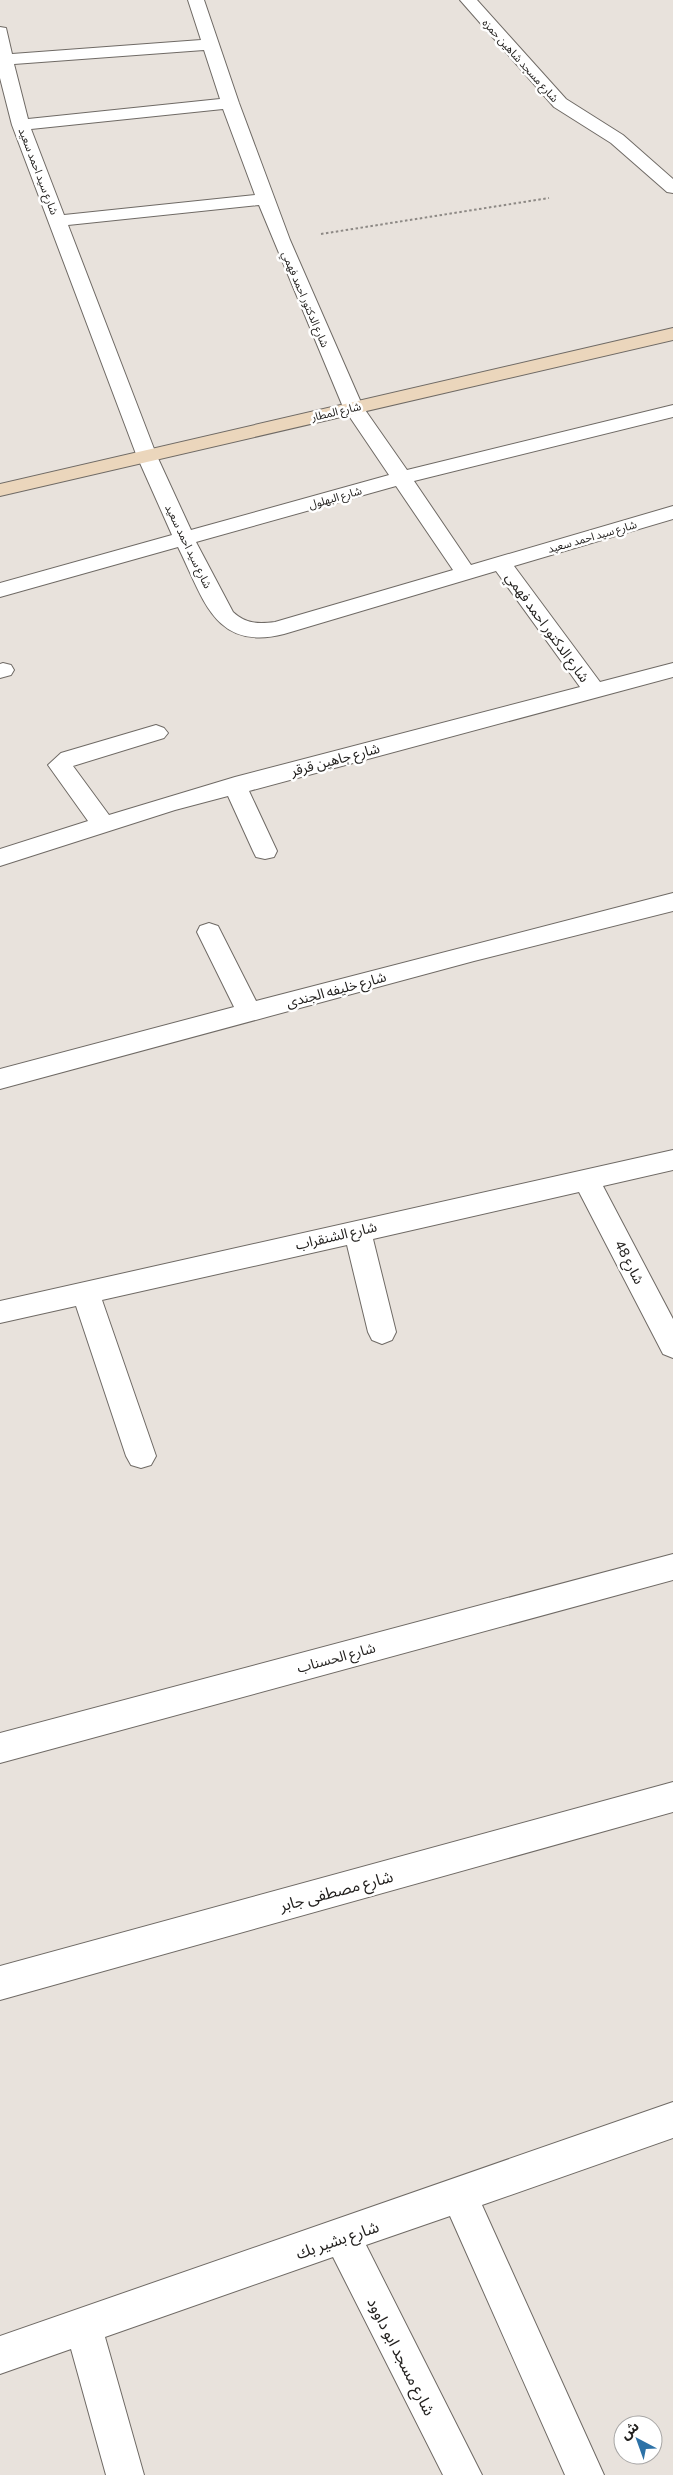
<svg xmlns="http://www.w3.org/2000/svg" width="673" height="2475" font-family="Commissioner,'Noto Sans Arabic',sans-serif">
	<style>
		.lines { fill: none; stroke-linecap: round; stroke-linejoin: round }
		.street-casing { stroke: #6f6a65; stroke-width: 2 }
		.secondary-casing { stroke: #6f6a65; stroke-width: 2 }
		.path { stroke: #8d8985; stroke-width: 2; stroke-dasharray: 2.5 2.5; stroke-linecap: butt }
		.street { fill: #fff; fill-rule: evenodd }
		.secondary { fill: #ebd6bc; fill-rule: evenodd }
		.labels { text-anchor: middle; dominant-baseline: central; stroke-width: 5; stroke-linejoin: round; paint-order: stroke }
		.far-street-label { font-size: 11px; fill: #23211f; stroke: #fff }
		.street-label { font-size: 14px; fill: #23211f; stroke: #fff }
		.near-street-label { font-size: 16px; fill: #23211f; stroke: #fff }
	</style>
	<rect width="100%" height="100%" fill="#e8e2dc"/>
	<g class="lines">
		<g class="street-casing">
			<g id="street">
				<path d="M188,0H204L239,103L290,240L363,407L407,470L673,405V417L414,481L471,565L673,506V519L514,566L600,682L673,663V677L249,791L277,851L274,857L265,859L256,857L253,851L228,796L175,810L0,866V849L88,821L48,765L61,753L156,725L164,728L168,733L164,738L73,766L109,815L235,777L580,687L496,571L284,634C214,652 203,597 178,547L0,597V583L172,535L136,454L12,125L0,78V27L6,28L12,54L201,40ZM204,50L220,99L28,119L14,64ZM223,109L255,195L64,215L31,129ZM259,205L343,407L389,475L191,530L156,454L68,225ZM396,486L453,570L275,622C258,624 246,624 233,612L196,542Z"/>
				<polygon points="460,0 477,0 566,99 623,135 673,179 673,193 667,192 611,143 554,107"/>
				<polygon points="3,663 11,665 14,670 11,675 0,678 0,664"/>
				<polygon points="673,893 673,911 474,961 0,1089 0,1069 234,1007 197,932 200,926 209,923 218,926 256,1001"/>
				<polygon points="673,1150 673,1170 603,1186 673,1319 673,1358 663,1354 579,1192 373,1239 396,1332 392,1340 382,1344 372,1340 368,1332 347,1245 102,1300 156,1456 151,1465 141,1468 131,1465 126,1456 76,1306 0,1323 0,1301"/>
				<polygon points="673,1554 673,1580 0,1763 0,1733"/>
				<polygon points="673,1782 673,1812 0,2000 0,1966"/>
				<polygon points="673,2102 673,2138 482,2205 604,2475 565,2475 450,2216 366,2245 482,2475 443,2475 333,2257 105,2337 144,2475 106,2475 71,2349 0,2374 0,2336"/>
			</g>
		</g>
		<g class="secondary-casing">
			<polygon id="secondary" points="673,328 673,340 0,496 0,484"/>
		</g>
		<polyline class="path" points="321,234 549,198"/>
		<use href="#street" class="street"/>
		<use href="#secondary" class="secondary"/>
	</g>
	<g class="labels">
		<g class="far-street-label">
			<text transform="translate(521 60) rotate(48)">شارع مسجد شاهين حمزه</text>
			<text transform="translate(39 171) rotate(69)">شارع سيد احمد سعيد</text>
			<text transform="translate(306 299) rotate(67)">شارع الدكتور احمد فهمي</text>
			<text transform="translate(336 411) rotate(-13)">شارع المطار</text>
			<text transform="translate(335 497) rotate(-16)">شارع البهلول</text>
			<text transform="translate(592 536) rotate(-16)">شارع سيد احمد سعيد</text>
			<text transform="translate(189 546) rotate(64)">شارع سيد احمد سعيد</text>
		</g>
		<g class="street-label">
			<text transform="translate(548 627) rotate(54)">شارع الدكتور احمد فهمي</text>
			<text transform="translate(335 759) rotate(-15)">شارع جاهين قرقر</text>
			<text transform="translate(336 989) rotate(-15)">شارع خليفه الجندى</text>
			<text transform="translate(336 1235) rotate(-13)">شارع الشنقراب</text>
			<text transform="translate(630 1262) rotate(63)">شارع 48</text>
			<text transform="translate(336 1657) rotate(-15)">شارع الحسناب</text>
		</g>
		<g class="near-street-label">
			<text transform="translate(336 1890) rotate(-15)">شارع مصطفى جابر</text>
			<text transform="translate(337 2239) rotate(-19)">شارع بشير بك</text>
			<text transform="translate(402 2356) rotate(63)">شارع مسجد ابو داوود</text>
		</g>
	</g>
	<g transform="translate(638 2440) rotate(319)"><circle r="24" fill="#ffffff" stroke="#a7a6a5"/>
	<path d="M0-4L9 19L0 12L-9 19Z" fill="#2d72a7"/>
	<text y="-8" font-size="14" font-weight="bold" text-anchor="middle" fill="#23211f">ش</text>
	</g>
</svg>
